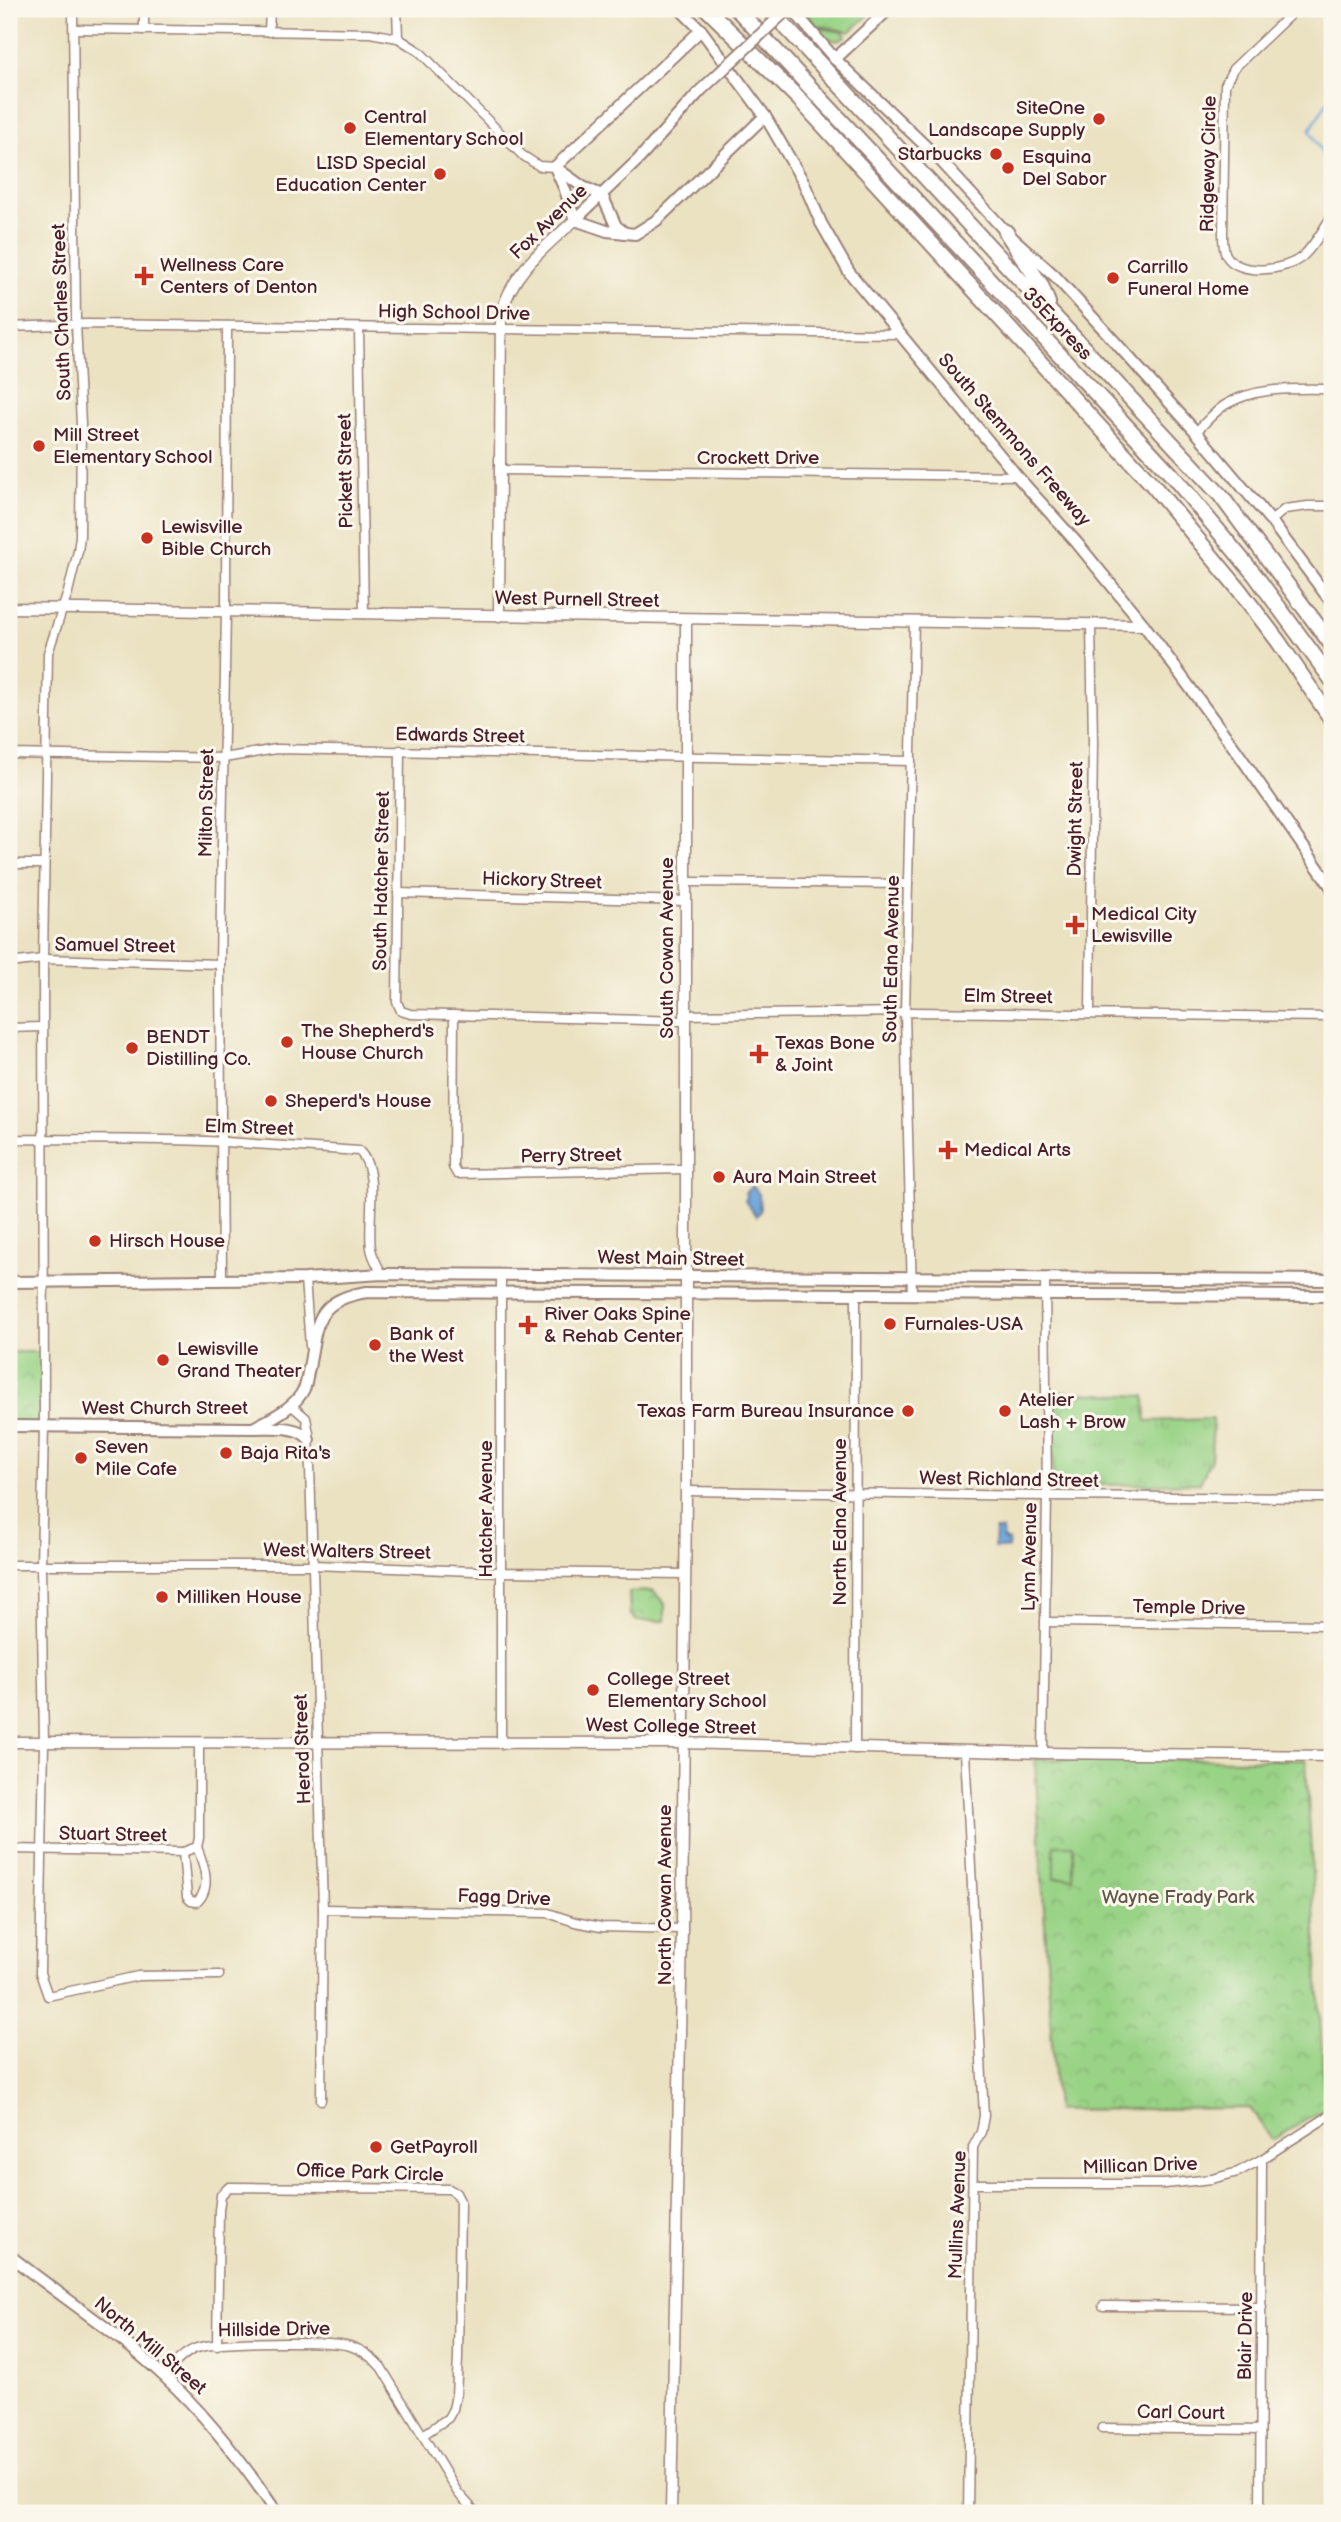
<svg xmlns="http://www.w3.org/2000/svg" width="1341" height="2522" font-family="'Balsamiq Sans',sans-serif">
	<style>
		.grass { fill: url(#grass-tufts); stroke: #727958; stroke-width: 2 }
		.park { fill: url(#park-crowns); stroke: #727958; stroke-width: 2 }
		.pitch { fill: #99d386; stroke: #727958; stroke-width: 2 }
		.water { fill: #6ba4da; stroke: #5a6282; stroke-width: 2 }
		.lines { fill: none; stroke-linecap: round; stroke-linejoin: round }
		.stream { stroke: #6ba4da; stroke-width: 2.5 }
		.minor-casing { stroke: #9a8076; stroke-width: 11 }
		.tertiary-casing { stroke: #9a8076; stroke-width: 13 }
		.secondary-casing { stroke: #9a8076; stroke-width: 14 }
		.motorway-casing { stroke: #9a8076; stroke-width: 18 }
		.minor { stroke: #fff; stroke-width: 8 }
		.tertiary { stroke: #fff; stroke-width: 10 }
		.secondary { stroke: #fff; stroke-width: 10 }
		.motorway { stroke: #fff; stroke-width: 14 }
		.secondary-bridge-casing { stroke: #9a8076; stroke-width: 14; stroke-linecap: butt }
		.secondary-bridge { stroke: #fff; stroke-width: 10 }
		.poi-dot { fill: #c8321e; stroke: #fbf7ec; stroke-width: 2.5 }
		.labels { text-anchor: middle; dominant-baseline: central; stroke-width: 6; stroke-linejoin: round; paint-order: stroke }
		.poi-label { font-size: 19px; fill: #4a1f2b; stroke: #fbf7ec; text-anchor: start }
		.street-label { font-size: 19px; fill: #4a1f2b; stroke: #fbf7ec }
		.park-label { font-size: 19px; fill: #625546; stroke: #fbf7ec }
	</style>
	<defs>
		<pattern id="grass-tufts" width="24" height="20" patternUnits="userSpaceOnUse" patternTransform="scale(1.75)"><rect width="24" height="20" fill="#99d386"/><path d="M3 7l-1-3M5 7V3M7 7l1-3M15 17l-1-3M17 17v-4M19 17l1-3" fill="none" stroke="#85b574"/></pattern>
		<pattern id="park-crowns" width="20" height="18" patternUnits="userSpaceOnUse" patternTransform="scale(1.75)"><rect width="20" height="18" fill="#99d386"/><path d="M2 6a3 3 0 1 1 6 0M12 15a3 3 0 1 1 6 0" fill="none" stroke="#85b574"/></pattern>
	</defs>
	<rect width="100%" height="100%" fill="#fbf7ec"/>
	<filter id="ink" filterUnits="userSpaceOnUse"><feTurbulence type="fractalNoise" baseFrequency=".0143" numOctaves="2"/><feDisplacementMap in="SourceGraphic" scale="14" xChannelSelector="R" yChannelSelector="G"/><feConvolveMatrix kernelMatrix="1 2 1 2 8 2 1 2 1" color-interpolation-filters="sRGB"/></filter>
	<filter id="wash" filterUnits="userSpaceOnUse"><feTurbulence type="fractalNoise" baseFrequency=".00686" numOctaves="4" result="noise"/><feDisplacementMap in="SourceGraphic" scale="28" xChannelSelector="R" yChannelSelector="G"/><feGaussianBlur stdDeviation="1.57" result="paint"/><feColorMatrix in="noise" values="0 0 0 0 0 0 0 0 0 0 0 0 0 0 0 0 0 1.4 0 .05"/><feComposite in="paint" operator="in"/></filter>
	<g filter="url(#wash)">
		<rect width="100%" height="100%" fill="#ebe2c2"/>
		<g class="grass">
			<polygon points="802,9 875,9 850,32 816,25"/>
			<polygon points="801,10 816,27 843,32 846,36 837,41 823,38 799,12"/>
			<polygon points="1052,1392 1145,1396 1146,1421 1213,1419 1211,1459 1200,1483 1053,1486"/>
		</g>
		<g class="park">
			<rect x="9" y="1352" width="35" height="74"/>
			<polygon points="653,1591 665,1604 665,1621 637,1621 630,1614 629,1592"/>
			<polygon points="1035,1759 1306,1760 1325,2109 1272,2140 1250,2108 1056,2110"/>
		</g>
		<rect class="pitch" x="1054" y="1845" width="19" height="33"/>
		<g class="water">
			<polygon points="752,1186 759,1194 760,1211 756,1216 745,1201 747,1197 745,1193"/>
			<polygon points="995,1530 1003,1530 1003,1540 1009,1541 1008,1548 994,1548"/>
		</g>
		<g class="lines">
			<polyline class="stream" points="1332,94 1310,130 1332,172"/>
		</g>
	</g>
	<g filter="url(#ink)">
		<g class="lines">
			<g class="minor-casing">
				<g id="minor">
					<polyline points="73,9 76,324 81,424 80,536 78,551 68,592 48,653 43,959 44,1426 41,1566 44,1742 40,1973 48,1996 138,1976 219,1975"/>
					<polyline points="144,9 144,30"/>
					<polyline points="397,9 398,38"/>
					<path d="M1296,9L1233,69L1225,85L1223,233C1223,240 1223,249 1226,255C1238,277 1287,271 1303,256C1315,245 1323,229 1332,216"/>
					<polyline points="74,29 317,32 370,33 398,38 420,52 522,155 539,166 555,167"/>
					<polyline points="269,32 270,9"/>
					<polyline points="9,327 87,324 898,334"/>
					<polyline points="359,328 364,614"/>
					<path d="M1196,432C1205,423 1214,412 1225,405C1256,386 1297,389 1332,389"/>
					<polyline points="500,470 1017,476"/>
					<polyline points="1271,521 1285,509 1308,506 1332,506"/>
					<polyline points="400,750 397,1002 401,1011 411,1014 684,1021"/>
					<polyline points="9,754 224,758 276,749 911,761"/>
					<polyline points="9,864 44,864"/>
					<polyline points="685,882 908,884"/>
					<polyline points="398,893 685,901"/>
					<polyline points="9,963 43,959 220,964"/>
					<polyline points="1090,1013 1093,741 1091,625"/>
					<polyline points="454,1015 453,1167 457,1174 685,1169"/>
					<polyline points="684,1015 911,1012 1332,1017"/>
					<polyline points="9,1028 42,1027"/>
					<path d="M9,1139C81,1140 153,1138 225,1142C270,1145 314,1148 359,1151C380,1170 367,1222 371,1248C372,1257 378,1266 382,1274"/>
					<polyline points="501,1275 501,1744"/>
					<polyline points="305,1279 310,1346"/>
					<polyline points="222,1280 220,964 226,611 227,326"/>
					<polyline points="912,1295 905,1012 914,623"/>
					<polyline points="291,1405 306,1418 309,1433 323,1909 321,2100"/>
					<polyline points="686,1491 1047,1496 1332,1498"/>
					<polyline points="9,1565 312,1565 501,1572 685,1574"/>
					<polyline points="1045,1622 1332,1625"/>
					<polyline points="855,1749 856,1295"/>
					<polyline points="965,1752 984,2116 981,2132 973,2147 968,2513"/>
					<polyline points="1043,1753 1047,1496 1045,1278"/>
					<polyline points="9,1849 183,1852 197,1847 199,1838 199,1744"/>
					<path d="M183,1852L187,1897L191,1901L197,1902C213,1887 203,1863 197,1847"/>
					<polyline points="323,1909 548,1913 575,1922 601,1927 682,1929"/>
					<polyline points="973,2184 1165,2184 1212,2179 1238,2172 1262,2159 1332,2114"/>
					<polyline points="1103,2306 1262,2307"/>
					<polyline points="217,2346 219,2210 221,2195 229,2187 449,2189 456,2193 460,2201 458,2359 456,2395 453,2409 448,2418 423,2435"/>
					<path d="M163,2375C173,2366 184,2352 197,2348C218,2341 329,2340 350,2346C363,2350 372,2357 381,2367L458,2493L476,2513"/>
					<polyline points="1102,2428 1260,2430"/>
					<polyline points="1260,2513 1262,2159"/>
				</g>
			</g>
			<g class="tertiary-casing">
				<g id="tertiary">
					<polyline points="9,608 1144,625"/>
					<path d="M499,616L501,315C511,273 544,248 575,220"/>
					<polyline points="9,1742 683,1743 1043,1753 1332,1756"/>
					<polyline points="671,2513 682,1929 686,1491 686,619"/>
				</g>
			</g>
			<g class="secondary-casing">
				<g id="secondary">
					<polyline points="680,9 701,30 765,116 804,183 821,223 849,272 1017,476 1077,543 1144,625 1238,753 1332,888"/>
					<polyline points="792,9 835,59 940,160 1006,232 1055,276 1107,333 1196,432 1271,521 1332,603"/>
					<polyline points="835,59 889,9"/>
					<polyline points="555,167 701,30"/>
					<polyline points="555,167 583,187 602,195 616,226 625,233"/>
					<polyline points="555,167 565,190 575,220"/>
					<polyline points="575,220 607,231 635,234 657,220 765,116"/>
					<polyline points="575,220 638,160 701,90"/>
					<polyline points="9,1282 305,1279 382,1274 1332,1280"/>
					<path d="M9,1426L253,1428C270,1419 295,1408 304,1389C307,1384 307,1374 309,1368C317,1323 315,1300 367,1292L1332,1296"/>
					<path d="M256,1428C273,1428 298,1425 309,1439"/>
					<path d="M9,2255C60,2296 117,2332 165,2377C209,2418 244,2464 277,2513"/>
				</g>
			</g>
			<g class="motorway-casing">
				<g id="motorway">
					<polyline points="707,9 799,99 1151,483 1237,587 1278,641 1332,720"/>
					<polyline points="737,9 1171,474 1255,575 1332,680"/>
					<polyline points="769,9 1221,496 1332,645"/>
					<polyline points="1006,232 1041,285 1048,303"/>
				</g>
			</g>
			<use href="#minor" class="minor"/>
			<use href="#tertiary" class="tertiary"/>
			<use href="#secondary" class="secondary"/>
			<use href="#motorway" class="motorway"/>
			<g class="secondary-bridge-casing">
				<polyline id="secondary-bridge" points="701,90 788,9"/>
			</g>
			<use href="#secondary-bridge" class="secondary-bridge"/>
		</g>
	</g>
	<g class="poi-dot">
		<circle cx="1099" cy="119" r="7"/>
		<circle cx="350" cy="128" r="7"/>
		<circle cx="996" cy="154" r="7"/>
		<circle cx="1008" cy="168" r="7"/>
		<circle cx="440" cy="174" r="7"/>
		<path d="M140.5 265.5h7v7h7v7h-7v7h-7v-7h-7v-7h7z"/>
		<circle cx="1113" cy="278" r="7"/>
		<circle cx="39" cy="446" r="7"/>
		<circle cx="147" cy="538" r="7"/>
		<path d="M1071.5 914.5h7v7h7v7h-7v7h-7v-7h-7v-7h7z"/>
		<circle cx="287" cy="1042" r="7"/>
		<circle cx="132" cy="1048" r="7"/>
		<path d="M755.5 1043.5h7v7h7v7h-7v7h-7v-7h-7v-7h7z"/>
		<circle cx="271" cy="1101" r="7"/>
		<path d="M944.5 1139.5h7v7h7v7h-7v7h-7v-7h-7v-7h7z"/>
		<circle cx="719" cy="1177" r="7"/>
		<circle cx="95" cy="1241" r="7"/>
		<circle cx="890" cy="1324" r="7"/>
		<path d="M524.5 1314.5h7v7h7v7h-7v7h-7v-7h-7v-7h7z"/>
		<circle cx="375" cy="1345" r="7"/>
		<circle cx="163" cy="1360" r="7"/>
		<circle cx="908" cy="1411" r="7"/>
		<circle cx="1005" cy="1411" r="7"/>
		<circle cx="226" cy="1453" r="7"/>
		<circle cx="81" cy="1458" r="7"/>
		<circle cx="162" cy="1597" r="7"/>
		<circle cx="593" cy="1690" r="7"/>
		<circle cx="376" cy="2147" r="7"/>
	</g>
	<g class="labels">
		<g class="poi-label">
			<text x="1085" y="108" text-anchor="end">SiteOne<tspan x="1085" dy="22">Landscape Supply</tspan></text>
			<text x="364" y="117">Central<tspan x="364" dy="22">Elementary School</tspan></text>
			<text x="982" y="154" text-anchor="end">Starbucks</text>
			<text x="1022" y="157">Esquina<tspan x="1022" dy="22">Del Sabor</tspan></text>
			<text x="426" y="163" text-anchor="end">LISD Special<tspan x="426" dy="22">Education Center</tspan></text>
			<text x="160" y="265">Wellness Care<tspan x="160" dy="22">Centers of Denton</tspan></text>
			<text x="1127" y="267">Carrillo<tspan x="1127" dy="22">Funeral Home</tspan></text>
			<text x="53" y="435">Mill Street<tspan x="53" dy="22">Elementary School</tspan></text>
			<text x="161" y="527">Lewisville<tspan x="161" dy="22">Bible Church</tspan></text>
			<text x="1091" y="914">Medical City<tspan x="1091" dy="22">Lewisville</tspan></text>
			<text x="301" y="1031">The Shepherd's<tspan x="301" dy="22">House Church</tspan></text>
			<text x="146" y="1037">BENDT<tspan x="146" dy="22">Distilling Co.</tspan></text>
			<text x="775" y="1043">Texas Bone<tspan x="775" dy="22">&amp; Joint</tspan></text>
			<text x="285" y="1101">Sheperd's House</text>
			<text x="964" y="1150">Medical Arts</text>
			<text x="733" y="1177">Aura Main Street</text>
			<text x="109" y="1241">Hirsch House</text>
			<text x="544" y="1314">River Oaks Spine<tspan x="544" dy="22">&amp; Rehab Center</tspan></text>
			<text x="904" y="1324">Furnales-USA</text>
			<text x="389" y="1334">Bank of<tspan x="389" dy="22">the West</tspan></text>
			<text x="177" y="1349">Lewisville<tspan x="177" dy="22">Grand Theater</tspan></text>
			<text x="1019" y="1400">Atelier<tspan x="1019" dy="22">Lash + Brow</tspan></text>
			<text x="894" y="1411" text-anchor="end">Texas Farm Bureau Insurance</text>
			<text x="95" y="1447">Seven<tspan x="95" dy="22">Mile Cafe</tspan></text>
			<text x="240" y="1453">Baja Rita's</text>
			<text x="176" y="1597">Milliken House</text>
			<text x="607" y="1679">College Street<tspan x="607" dy="22">Elementary School</tspan></text>
			<text x="390" y="2147">GetPayroll</text>
		</g>
		<g class="street-label">
			<text transform="translate(1209 164) rotate(-89)">Ridgeway Circle</text>
			<text transform="translate(549 222) rotate(-44)">Fox Avenue</text>
			<text transform="translate(62 312) rotate(-92)">South Charles Street</text>
			<text transform="translate(454 313) rotate(1)">High School Drive</text>
			<text transform="translate(1057 324) rotate(47)">35Express</text>
			<text transform="translate(1014 440) rotate(49)">South Stemmons Freeway</text>
			<text x="758" y="458">Crockett Drive</text>
			<text transform="translate(346 471) rotate(-91)">Pickett Street</text>
			<text transform="translate(577 600) rotate(1)">West Purnell Street</text>
			<text transform="translate(460 736) rotate(1)">Edwards Street</text>
			<text transform="translate(207 803) rotate(-89)">Milton Street</text>
			<text transform="translate(1076 819) rotate(-89)">Dwight Street</text>
			<text transform="translate(382 881) rotate(-89)">South Hatcher Street</text>
			<text transform="translate(542 881) rotate(2)">Hickory Street</text>
			<text transform="translate(115 946) rotate(1)">Samuel Street</text>
			<text transform="translate(667 948) rotate(-90)">South Cowan Avenue</text>
			<text transform="translate(892 959) rotate(-89)">South Edna Avenue</text>
			<text transform="translate(1008 997) rotate(1)">Elm Street</text>
			<text transform="translate(249 1128) rotate(2)">Elm Street</text>
			<text transform="translate(571 1156) rotate(-1)">Perry Street</text>
			<text transform="translate(671 1259) rotate(1)">West Main Street</text>
			<text x="165" y="1408">West Church Street</text>
			<text transform="translate(1009 1480) rotate(1)">West Richland Street</text>
			<text transform="translate(486 1509) rotate(-90)">Hatcher Avenue</text>
			<text transform="translate(840 1522) rotate(-90)">North Edna Avenue</text>
			<text transform="translate(347 1552) rotate(1)">West Walters Street</text>
			<text transform="translate(1030 1557) rotate(-89)">Lynn Avenue</text>
			<text transform="translate(1189 1608) rotate(1)">Temple Drive</text>
			<text transform="translate(671 1727) rotate(1)">West College Street</text>
			<text transform="translate(303 1749) rotate(-92)">Herod Street</text>
			<text transform="translate(113 1835) rotate(1)">Stuart Street</text>
			<text transform="translate(665 1895) rotate(-90)">North Cowan Avenue</text>
			<text transform="translate(504 1898) rotate(2)">Fagg Drive</text>
			<text transform="translate(1140 2166) rotate(-2)">Millican Drive</text>
			<text transform="translate(370 2173) rotate(2)">Office Park Circle</text>
			<text transform="translate(958 2215) rotate(-88)">Mullins Avenue</text>
			<text transform="translate(274 2330) rotate(-1)">Hillside Drive</text>
			<text transform="translate(1246 2336) rotate(-89)">Blair Drive</text>
			<text transform="translate(150 2346) rotate(40)">North Mill Street</text>
			<text transform="translate(1181 2413) rotate(1)">Carl Court</text>
		</g>
		<g class="park-label">
			<text x="1178" y="1897">Wayne Frady Park</text>
		</g>
	</g>
	<rect width="1341" height="2522" fill="none" stroke="#fbf7ec" stroke-width="35"/>
</svg>
